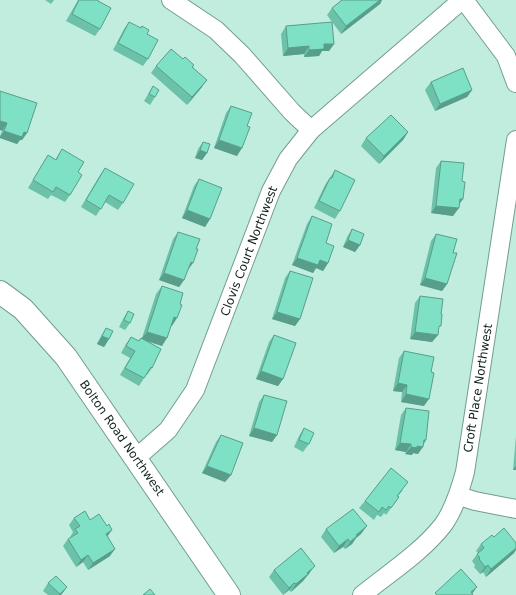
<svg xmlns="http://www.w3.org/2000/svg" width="516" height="595" font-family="'DejaVu Sans',sans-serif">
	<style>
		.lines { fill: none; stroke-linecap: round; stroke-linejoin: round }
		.street-casing { stroke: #739d8f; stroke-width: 20 }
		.secondary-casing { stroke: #739d8f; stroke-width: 24 }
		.street { stroke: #fff; stroke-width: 18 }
		.secondary { stroke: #fff; stroke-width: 22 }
		.wall { fill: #6cc2a9 }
		.shaded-wall { fill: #589e8a }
		.building { fill: #7ee1c5; stroke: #589e8a }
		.labels { text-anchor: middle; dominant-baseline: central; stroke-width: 3; stroke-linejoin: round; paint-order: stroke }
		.street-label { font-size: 12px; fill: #11221d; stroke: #fff }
	</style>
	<rect width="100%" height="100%" fill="#c1edde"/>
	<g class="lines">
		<g class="street-casing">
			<g id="street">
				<polyline points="171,0 216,30 242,55 292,112 311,130"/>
				<polyline points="464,0 506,56 516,83"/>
				<polyline points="136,458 168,430 195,390 271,191 288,159 311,130 462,0"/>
				<polyline points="459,496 475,501 516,509"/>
				<path d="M362,595C389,573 421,553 443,525C454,510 460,490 465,472L516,140"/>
			</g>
		</g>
		<g class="secondary-casing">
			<polyline id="secondary" points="0,292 23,309 66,357 229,595"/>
		</g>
		<use href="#street" class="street"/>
		<use href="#secondary" class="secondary"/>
	</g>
	<g class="wall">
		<polygon points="45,0 54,0 51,4"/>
		<polygon points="78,0 98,0 98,1 100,29 95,36 66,21"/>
		<polygon points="342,0 382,0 380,4 341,34 327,15 332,8"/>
		<polygon points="129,22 147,34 148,59 143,66 113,50 124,29"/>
		<polygon points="286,26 334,44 329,51 322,51 319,56 304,57 304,54 283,56 281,34"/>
		<polygon points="183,59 193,67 202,87 187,105 151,73 156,66"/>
		<polygon points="431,82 472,90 467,97 435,111 425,90"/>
		<polygon points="153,86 155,97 150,105 144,101"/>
		<polygon points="0,91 27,133 22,140 20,140 17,144 0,138 0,136 2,131"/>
		<polygon points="231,106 237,156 214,148 226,113"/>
		<polygon points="408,132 403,140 379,164 361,146 366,138"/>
		<polygon points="203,142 207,153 202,160 195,158 198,149"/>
		<polygon points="62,149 78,172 70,195 65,202 51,195 48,199 28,188 48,155 55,160"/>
		<polygon points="441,161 462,181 463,199 459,204 453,216 431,213 436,168"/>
		<polygon points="105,168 123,203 118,210 105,202 96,216 81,207 100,175"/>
		<polygon points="335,170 340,211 335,219 314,208 325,185"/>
		<polygon points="199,179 210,219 205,227 182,218 194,186"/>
		<polygon points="312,216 326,243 328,263 323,271 316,268 313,273 292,265 307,224"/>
		<polygon points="352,229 360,245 355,252 343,247 347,237"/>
		<polygon points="178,232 184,280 179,287 159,280 173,239"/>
		<polygon points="436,234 453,253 447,284 442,291 420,285 431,241"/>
		<polygon points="290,271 300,319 295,326 272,319 285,278"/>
		<polygon points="162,286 172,326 171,325 162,346 146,341 152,368 147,375 146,375 139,386 120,375 130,358 121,353 126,344 131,337 139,341 141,338 142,338 156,294"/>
		<polygon points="420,296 438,330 438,335 432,342 410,339 415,303"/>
		<polygon points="128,311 130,323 125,330 119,327 123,319"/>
		<polygon points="106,328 109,339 104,347 97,344 101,336"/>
		<polygon points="274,335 283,379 278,386 256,379 269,342"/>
		<polygon points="404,351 424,406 401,402 402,392 393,391 399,358"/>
		<polygon points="264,395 277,435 272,442 249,436 259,402"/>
		<polygon points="406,408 423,444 418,454 413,453 412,455 405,454 406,452 395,450 401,415"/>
		<polygon points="304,428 309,444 303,452 294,447 299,436"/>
		<polygon points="221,435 231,475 225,482 202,473 216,442"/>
		<polygon points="516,436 516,470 513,470"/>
		<polygon points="403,490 398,496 399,497 386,515 384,513 381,517 377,515 374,520 359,508 365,501"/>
		<polygon points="74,518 90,520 108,537 110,556 88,570 83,562 76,567 63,546 68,539 71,538 70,537 73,532 69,525"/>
		<polygon points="326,529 361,534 356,538 352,544 345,549 343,547 334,553 321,537"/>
		<polygon points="494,537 514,553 486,577 483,572 480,574 474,567 475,565 472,561 478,553 476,551 481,544"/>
		<polygon points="274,570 310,573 308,575 303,581 291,592 289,590 283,595 269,577"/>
		<polygon points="48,583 67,587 61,595 48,595 43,591"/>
	</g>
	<g class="shaded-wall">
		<polygon points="380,0 382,0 380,4 341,34 346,26"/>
		<polygon points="324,44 334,44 329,51 322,51 319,56 304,57 309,50"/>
		<polygon points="309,46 304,54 283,56 288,48"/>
		<polygon points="207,80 202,87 187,105 192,97"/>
		<polygon points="472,90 467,97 435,111 440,104"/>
		<polygon points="0,121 7,123 2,131 0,130"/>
		<polygon points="4,131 24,132 27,133 22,140 20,140 17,144 0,138 0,137"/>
		<polygon points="408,132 403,140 379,164 384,156"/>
		<polygon points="219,140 242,148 237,156 214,148"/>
		<polygon points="200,150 207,153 202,160 195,158"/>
		<polygon points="460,199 463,199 458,206"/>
		<polygon points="436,206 459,208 453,216 431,213"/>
		<polygon points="187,210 210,219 205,227 182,218"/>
		<polygon points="348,240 360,245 355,252 343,247"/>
		<polygon points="297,258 320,260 328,263 323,271 316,268 313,273 292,265"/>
		<polygon points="191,262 193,263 188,270"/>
		<polygon points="164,273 184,280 179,287 159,280"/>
		<polygon points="425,278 447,284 442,291 420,285"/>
		<polygon points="277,312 300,319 295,326 272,319"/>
		<polygon points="174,317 177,318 172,326 169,324"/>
		<polygon points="147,332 167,338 162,346 141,339"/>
		<polygon points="415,332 438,335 432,342 410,339"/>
		<polygon points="102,336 109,339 104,347 97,344"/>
		<polygon points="261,371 283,379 278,386 256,379"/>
		<polygon points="398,383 407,385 402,392 393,391"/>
		<polygon points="406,394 429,399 424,406 401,402"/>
		<polygon points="254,428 277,435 272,442 249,436"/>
		<polygon points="424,440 426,440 422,447 423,447 418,454 413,453 412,455 405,454 411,447 417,446"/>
		<polygon points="400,443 411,444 406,452 395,450"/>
		<polygon points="207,466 231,475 225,482 202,473"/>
		<polygon points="516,466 516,470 513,470"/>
		<polygon points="367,526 361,534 356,538 352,544 345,549 356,535"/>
		<polygon points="112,530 107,537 106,534"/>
		<polygon points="348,539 343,547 334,553 339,546"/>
		<polygon points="516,548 516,550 514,553 486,577 491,569"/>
		<polygon points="115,549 110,556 88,570 93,563"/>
		<polygon points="88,555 83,562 76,567 81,560"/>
		<polygon points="488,565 483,572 480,574 485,567"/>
		<polygon points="315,566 303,581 291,592 296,584 307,573"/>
		<polygon points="294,583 289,590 283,595 289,588"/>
		<polygon points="67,587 61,595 59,595"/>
		<polygon points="477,587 472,594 471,592"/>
	</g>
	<g class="building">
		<polygon points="79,0 98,0 98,1 111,8 100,29 72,14"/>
		<polygon points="342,0 380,0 346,26 332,8"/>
		<polygon points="129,22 141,28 142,26 149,30 147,34 158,40 148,59 118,43"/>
		<polygon points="332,22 334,44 324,44 324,49 309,50 309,46 288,48 286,26"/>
		<polygon points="171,49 183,59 185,57 194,65 192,67 207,80 192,97 156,66"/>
		<polygon points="463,68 472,90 440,104 431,82"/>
		<polygon points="153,86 159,90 155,97 149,94"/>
		<polygon points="0,91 37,103 27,133 24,132 22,137 4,131 7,123 0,121"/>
		<polygon points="231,106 252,113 247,126 250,127 242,148 219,140"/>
		<polygon points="391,115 408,132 384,156 366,138"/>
		<polygon points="203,142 210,144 207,153 200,150"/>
		<polygon points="62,149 84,162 78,172 82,175 70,195 56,187 53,192 33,180 48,155 56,160"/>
		<polygon points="441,161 464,163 462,181 465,182 463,199 460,199 459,208 436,206"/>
		<polygon points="105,168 134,184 123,203 109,195 101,209 86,200"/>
		<polygon points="335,170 355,180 340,211 319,201 330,178 332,178"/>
		<polygon points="199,179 222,188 210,219 187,210"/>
		<polygon points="312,216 332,224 326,243 334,246 328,263 320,260 318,265 297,258"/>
		<polygon points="352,229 364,234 360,245 348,240"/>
		<polygon points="178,232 200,239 196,249 198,249 193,263 191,262 184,280 164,273"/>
		<polygon points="436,234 457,239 453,253 457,253 447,284 425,278"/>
		<polygon points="290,271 313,278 300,319 277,312"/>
		<polygon points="162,286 183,293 180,304 182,305 177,318 174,317 167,338 147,332"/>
		<polygon points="420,296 443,299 441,314 442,314 441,326 439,326 438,335 415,332"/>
		<polygon points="128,311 134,314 130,323 124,320"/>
		<polygon points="106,328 113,331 109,339 102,336"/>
		<polygon points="274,335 296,343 283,379 261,371"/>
		<polygon points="131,337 139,341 141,338 161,349 152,368 151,367 144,378 125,368 135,351 126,346"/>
		<polygon points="404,351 434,357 431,372 434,373 429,399 406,394 407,385 398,383"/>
		<polygon points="264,395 287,401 277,435 254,428"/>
		<polygon points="406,408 429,411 426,440 424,440 423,447 417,446 417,448 411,447 411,444 400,443"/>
		<polygon points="304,428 314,433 309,444 299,440"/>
		<polygon points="221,435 243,443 231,475 207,466"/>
		<polygon points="391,468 408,482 397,496 399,497 391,508 389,506 386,510 382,507 379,512 365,501"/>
		<polygon points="353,509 367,526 356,535 357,536 350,542 348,539 339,546 326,529"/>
		<polygon points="85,511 90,520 99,514 107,526 109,524 112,530 106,534 115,549 93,563 88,555 81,560 68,539 78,533 75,529 80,526 74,518"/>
		<polygon points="504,528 516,543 516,548 491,569 488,565 485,567 479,559 480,558 477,554 484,548 481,544 492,535 494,537"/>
		<polygon points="301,548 315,566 307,573 308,574 296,584 294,583 289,588 274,570"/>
		<polygon points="461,569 477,587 471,592 473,595 437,595 435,593"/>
		<polygon points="56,576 67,587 60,594 48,583"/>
		<polygon points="150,589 155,595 143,595"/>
	</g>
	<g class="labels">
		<g class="street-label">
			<text transform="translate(249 251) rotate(-69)">Clovis Court Northwest</text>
			<text transform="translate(478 388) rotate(-81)">Croft Place Northwest</text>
			<text transform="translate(122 438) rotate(55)">Bolton Road Northwest</text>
		</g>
	</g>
</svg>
